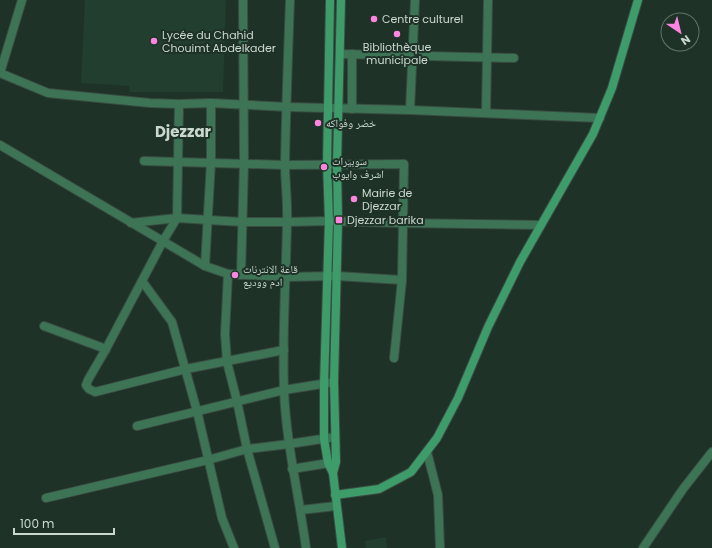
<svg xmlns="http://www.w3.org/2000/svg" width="712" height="548" font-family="Poppins,'Noto Naskh Arabic',sans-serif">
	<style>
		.built { fill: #223e2e }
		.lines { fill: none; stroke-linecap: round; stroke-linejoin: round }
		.street-casing { stroke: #3a4d42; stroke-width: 10 }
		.secondary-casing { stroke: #3a4d42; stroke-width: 10 }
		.street { stroke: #3d7456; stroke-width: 8 }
		.secondary { stroke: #3e9c6b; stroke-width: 8 }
		.poi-dot { fill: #fe85df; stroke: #1e3227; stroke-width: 1.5 }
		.labels { text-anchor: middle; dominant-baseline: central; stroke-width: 4; stroke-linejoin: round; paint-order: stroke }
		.poi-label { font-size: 11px; fill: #cbd8d0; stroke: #1e3227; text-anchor: start }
		.district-label { font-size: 15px; font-weight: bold; fill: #cbd8d0; stroke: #1e3227 }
	</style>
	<rect width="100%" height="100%" fill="#1e3227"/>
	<g class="built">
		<polygon points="85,0 226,0 223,92 130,92 129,86 81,83"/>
		<polygon points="386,537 387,548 366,548 365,541"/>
	</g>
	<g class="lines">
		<g class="street-casing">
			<g id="street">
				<path d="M290,0C288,54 286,109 285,163C285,183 288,203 287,223C286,279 282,334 284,390C286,443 299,495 306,548"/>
				<polyline points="340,54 514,58"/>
				<polyline points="352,54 352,109"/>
				<polyline points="0,73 48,93 150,103 179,104 211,103 287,107 410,110 600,118"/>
				<polyline points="0,73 22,0"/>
				<polyline points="179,104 177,218 163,241 106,349 88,380 86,385 89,389 95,392 186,369 284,350"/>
				<polyline points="410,110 415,0"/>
				<polyline points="486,113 488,0"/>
				<polyline points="0,145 205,266 228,274 285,277 337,276 402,280"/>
				<polyline points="144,161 285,165 404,164 402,280 394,358"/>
				<polyline points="131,223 177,218 242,222 287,222 329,221 402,223 541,225"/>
				<polyline points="205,266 211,162 211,103"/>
				<polyline points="228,274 225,334 227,362 237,401 247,449 275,548"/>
				<polyline points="241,275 244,163 243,0"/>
				<polyline points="142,281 172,322 197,411 222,518 234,548"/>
				<polyline points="44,326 106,349"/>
				<polyline points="137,426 284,390 334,382"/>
				<polyline points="427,452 438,495 440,548"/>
				<polyline points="292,469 335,462"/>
				<polyline points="46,498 208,460 247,449 289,444 335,437"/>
				<polyline points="301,510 336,506"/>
				<polyline points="643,548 683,489 712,452"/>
			</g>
		</g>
		<g class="secondary-casing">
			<g id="secondary">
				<polyline points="330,0 327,164 329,221 324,384 324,439 328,463 333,473 342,548"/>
				<polyline points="333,473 336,462 334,382 338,221 337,164 341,0"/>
				<polyline points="335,495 379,489 411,472 437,438 458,398 488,327 520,262 593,134 612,88 638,0"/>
			</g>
		</g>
		<use href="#street" class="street"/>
		<use href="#secondary" class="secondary"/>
	</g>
	<g class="poi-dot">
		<circle cx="374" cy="19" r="4"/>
		<circle cx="397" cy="34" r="4"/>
		<circle cx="154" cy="41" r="4"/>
		<circle cx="318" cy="123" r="4"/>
		<circle cx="324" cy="167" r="4"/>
		<circle cx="354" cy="199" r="4"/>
		<rect x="335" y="216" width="8" height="8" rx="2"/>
		<circle cx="235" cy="275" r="4"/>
	</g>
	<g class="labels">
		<g class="poi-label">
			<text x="382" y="19">Centre culturel</text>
			<text x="162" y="35">Lycée du Chahid<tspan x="162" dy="13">Chouimt Abdelkader</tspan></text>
			<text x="397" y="47" text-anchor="middle">Bibliothèque<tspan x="397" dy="13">municipale</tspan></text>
			<text x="326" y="123">خضر وفواكه</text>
			<text x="332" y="161">سوبيرات<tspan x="332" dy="13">اشرف وايوب</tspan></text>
			<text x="362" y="193">Mairie de<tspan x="362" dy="13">Djezzar</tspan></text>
			<text x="347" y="220">Djezzar barika</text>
			<text x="243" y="269">قاعة الانترنات<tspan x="243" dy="13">ادم ووديع</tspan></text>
		</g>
		<g class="district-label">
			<text x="183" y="131">Djezzar</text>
		</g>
	</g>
	<g transform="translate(680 32) rotate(145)"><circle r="19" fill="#1e3227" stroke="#63746b"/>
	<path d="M0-3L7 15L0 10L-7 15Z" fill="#fe85df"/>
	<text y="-6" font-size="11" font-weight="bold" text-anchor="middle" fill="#cbd8d0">N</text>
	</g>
	<path d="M14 528v6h100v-6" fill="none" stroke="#cbd8d0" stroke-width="2"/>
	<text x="20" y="528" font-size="12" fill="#cbd8d0" stroke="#1e3227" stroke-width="3" paint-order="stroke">100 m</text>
</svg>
